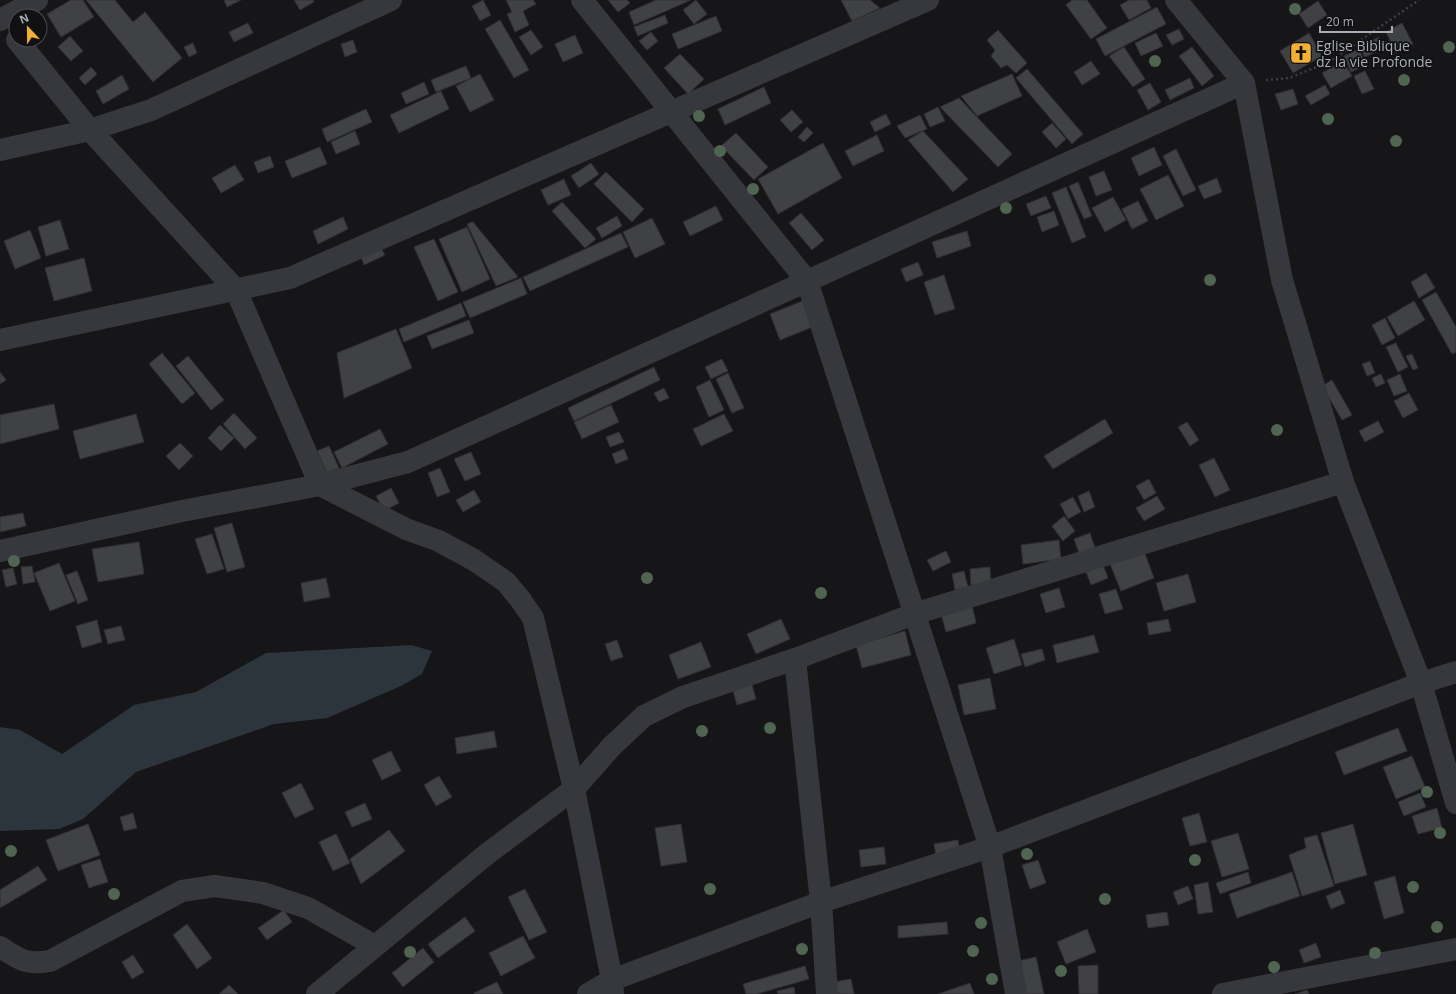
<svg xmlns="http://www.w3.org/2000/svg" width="1456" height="994" font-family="'Open Sans',sans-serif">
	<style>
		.water { fill: #2c353c }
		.building { fill: #404145; stroke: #303034 }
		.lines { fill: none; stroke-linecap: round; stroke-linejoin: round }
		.path { stroke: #3d3f44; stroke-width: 2.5; stroke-dasharray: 2 3; stroke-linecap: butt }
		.minor { stroke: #37383d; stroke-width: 22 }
		.tree { fill: #506452 }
		.labels { text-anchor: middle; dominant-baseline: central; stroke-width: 3.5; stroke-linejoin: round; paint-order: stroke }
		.poi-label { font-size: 14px; fill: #a8adb8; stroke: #111113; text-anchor: start }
	</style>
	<rect width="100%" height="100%" fill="#161618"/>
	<polygon class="water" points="411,645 432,651 422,674 401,686 327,718 274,724 136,772 83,819 59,829 0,831 0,727 20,730 62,754 134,705 196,692 266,653"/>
	<g class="building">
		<polygon points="71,0 83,0 94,17 61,37 47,14"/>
		<polygon points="86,0 115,0 133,22 145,12 182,58 153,82"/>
		<polygon points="224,0 241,0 227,7"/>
		<polygon points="294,0 313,0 314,2 300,10"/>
		<polygon points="483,0 491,15 480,21 472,6"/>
		<polygon points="506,0 533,0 536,4 523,11 529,25 515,32 507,14 512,12"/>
		<polygon points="608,0 627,0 630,3 618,12"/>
		<polygon points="656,0 691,0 634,25 629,12"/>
		<polygon points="696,0 707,14 694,24 683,10"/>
		<polygon points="841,0 870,0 880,8 852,21"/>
		<polygon points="1072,0 1087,0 1107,28 1091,39 1066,5"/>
		<polygon points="1129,0 1147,0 1151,8 1129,20 1120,5"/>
		<polygon points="1318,1 1327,15 1308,28 1299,14"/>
		<polygon points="1157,7 1166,24 1105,56 1096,39"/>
		<polygon points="665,15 668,23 638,36 634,27"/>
		<polygon points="716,16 722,31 678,49 672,34"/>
		<polygon points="500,20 529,70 514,78 485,29"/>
		<polygon points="248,23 253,33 234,42 229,32"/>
		<polygon points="1402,23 1413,44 1396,53 1386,32"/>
		<polygon points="1179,29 1184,39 1172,45 1166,35"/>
		<polygon points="531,30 543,47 531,55 519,37"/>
		<polygon points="998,30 1027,63 1016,73 1007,65 1001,68 991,56 995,50 987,40"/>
		<polygon points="651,32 658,41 647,50 639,41"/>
		<polygon points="1156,33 1163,46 1141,56 1135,43"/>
		<polygon points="1309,33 1322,56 1293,73 1280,51"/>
		<polygon points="575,35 583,53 563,62 555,44"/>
		<polygon points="70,36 83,51 71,61 58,47"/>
		<polygon points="1379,37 1384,48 1365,57 1359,47"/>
		<polygon points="353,40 357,52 345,57 341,44"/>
		<polygon points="193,43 197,53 189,57 184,47"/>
		<polygon points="1124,47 1145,79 1133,87 1109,56"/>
		<polygon points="1192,47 1214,76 1202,86 1179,56"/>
		<polygon points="1359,49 1366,65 1351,72 1344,56"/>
		<polygon points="680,54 704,79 688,94 664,68"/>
		<polygon points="1091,61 1100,74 1082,85 1074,72"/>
		<polygon points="1343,61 1352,76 1331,88 1322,73"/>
		<polygon points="466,66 471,78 436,92 431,80"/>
		<polygon points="91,67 97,74 85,85 79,78"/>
		<polygon points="1027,69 1083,134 1072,144 1016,78"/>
		<polygon points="1365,71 1374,89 1362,94 1354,76"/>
		<polygon points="480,74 494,100 470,112 456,86"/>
		<polygon points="1012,74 1022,96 977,116 961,96"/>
		<polygon points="122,75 129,89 103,104 96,91"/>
		<polygon points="1190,78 1194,88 1170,100 1165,90"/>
		<polygon points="424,82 429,94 406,104 401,93"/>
		<polygon points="1150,83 1161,102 1148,110 1137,90"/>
		<polygon points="1325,85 1330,94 1311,105 1305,96"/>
		<polygon points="764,87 771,103 725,125 718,109"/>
		<polygon points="1293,89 1298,104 1281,110 1275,94"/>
		<polygon points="441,91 449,109 399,133 390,115"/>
		<polygon points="959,98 1012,154 998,167 940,107"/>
		<polygon points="938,107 945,121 930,127 924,114"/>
		<polygon points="366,109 372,122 327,142 322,129"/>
		<polygon points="792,110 803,122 791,132 780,120"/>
		<polygon points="886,114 891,124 875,132 870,122"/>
		<polygon points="920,115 927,129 905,138 897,126"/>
		<polygon points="1052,123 1066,139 1056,148 1042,132"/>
		<polygon points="807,127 813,133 804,142 798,137"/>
		<polygon points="355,131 360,144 336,154 331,142"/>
		<polygon points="923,131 968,179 953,192 908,140"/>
		<polygon points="736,133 768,167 754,180 721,146"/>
		<polygon points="877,135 884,151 853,166 845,151"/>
		<polygon points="823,143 842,178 778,214 758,179"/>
		<polygon points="320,147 327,164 292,178 285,161"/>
		<polygon points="1154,147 1162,165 1139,176 1131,158"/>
		<polygon points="1176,149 1196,190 1183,196 1163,156"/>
		<polygon points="270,156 274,167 258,173 254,162"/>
		<polygon points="591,163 599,174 579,188 571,176"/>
		<polygon points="235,165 244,180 221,193 212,178"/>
		<polygon points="1104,171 1112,190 1096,196 1089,177"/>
		<polygon points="606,172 644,209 632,222 594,184"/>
		<polygon points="1168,175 1184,206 1156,220 1140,189"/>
		<polygon points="1217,178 1222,192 1204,199 1198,186"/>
		<polygon points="564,179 571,195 548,205 541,190"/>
		<polygon points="1078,182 1092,216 1084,219 1069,186"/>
		<polygon points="1066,187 1086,237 1072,243 1052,193"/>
		<polygon points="1046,196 1051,208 1031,216 1026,204"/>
		<polygon points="1113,197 1126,220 1105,232 1092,208"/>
		<polygon points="1138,201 1148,221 1132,229 1122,209"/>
		<polygon points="562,202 596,239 585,248 552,211"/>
		<polygon points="716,206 723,220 690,236 683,222"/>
		<polygon points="1054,211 1059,225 1042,232 1037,217"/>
		<polygon points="801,213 824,240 812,250 789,223"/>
		<polygon points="617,216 622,226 602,238 596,228"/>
		<polygon points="343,217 348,229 318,244 313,231"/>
		<polygon points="652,218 665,244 635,258 623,232"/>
		<polygon points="60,220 69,249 46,256 38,227"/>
		<polygon points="473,222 518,277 496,286 467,224"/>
		<polygon points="467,227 490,279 462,292 439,239"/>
		<polygon points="30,230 41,258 15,269 4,241"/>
		<polygon points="967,231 971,246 937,258 932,242"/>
		<polygon points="621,233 628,247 530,291 523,277"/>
		<polygon points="434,239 458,292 438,301 414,247"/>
		<polygon points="381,248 385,255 364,265 361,257"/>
		<polygon points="84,258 92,291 54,301 45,268"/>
		<polygon points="918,262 923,275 906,282 901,269"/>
		<polygon points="1426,273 1435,288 1419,298 1411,282"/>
		<polygon points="944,275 955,309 935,315 924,282"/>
		<polygon points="521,278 527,294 470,318 463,302"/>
		<polygon points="1436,292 1456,327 1456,352 1452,354 1422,300"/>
		<polygon points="805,300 815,326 780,340 770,314"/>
		<polygon points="1414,301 1425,320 1398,336 1387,317"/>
		<polygon points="461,303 466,316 404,342 399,329"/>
		<polygon points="1385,318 1395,338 1382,345 1372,325"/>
		<polygon points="469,320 474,333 432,349 427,336"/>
		<polygon points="396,329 412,368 344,398 337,353"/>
		<polygon points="1396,343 1408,367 1398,372 1386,347"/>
		<polygon points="162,353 195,393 182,404 149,364"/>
		<polygon points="1412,354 1418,368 1413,370 1406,356"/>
		<polygon points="188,356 224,400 211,410 176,366"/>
		<polygon points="722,359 728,371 711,379 705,367"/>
		<polygon points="1370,361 1375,373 1367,376 1362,364"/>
		<polygon points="654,367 660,380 574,421 568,408"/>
		<polygon points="0,372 6,380 0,384"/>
		<polygon points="728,373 744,408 732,413 716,379"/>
		<polygon points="1381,374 1385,383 1376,387 1372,378"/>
		<polygon points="1400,374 1407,391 1394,396 1387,380"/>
		<polygon points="710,380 724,410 709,417 696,387"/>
		<polygon points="1332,380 1352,415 1342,420 1322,386"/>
		<polygon points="664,388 669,398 659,402 654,393"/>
		<polygon points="1409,393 1418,410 1403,418 1394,401"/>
		<polygon points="54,404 59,429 0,444 0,415"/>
		<polygon points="611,405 619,422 582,439 574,422"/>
		<polygon points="234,413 257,438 245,449 223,424"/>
		<polygon points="136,414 144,442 80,459 73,431"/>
		<polygon points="724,414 733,431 701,446 693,429"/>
		<polygon points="1105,419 1113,433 1053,469 1044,456"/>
		<polygon points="1378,421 1384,432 1365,442 1359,431"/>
		<polygon points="1187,422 1199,440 1190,446 1178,427"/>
		<polygon points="220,425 234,438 221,451 208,438"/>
		<polygon points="380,429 388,444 342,468 334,452"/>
		<polygon points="619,432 624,442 610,447 606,437"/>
		<polygon points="180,443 193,456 179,470 166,456"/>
		<polygon points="329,446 339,468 327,473 317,451"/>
		<polygon points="624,449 628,459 616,464 612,454"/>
		<polygon points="471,452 481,474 465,481 454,459"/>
		<polygon points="1214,458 1230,490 1215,497 1199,465"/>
		<polygon points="440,468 450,492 437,497 428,473"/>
		<polygon points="1149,479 1156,493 1144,500 1136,486"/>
		<polygon points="391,488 399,503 384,511 376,496"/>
		<polygon points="474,490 481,502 463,512 456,500"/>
		<polygon points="1089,491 1095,507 1084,512 1078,496"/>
		<polygon points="1157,496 1165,509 1144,521 1136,508"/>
		<polygon points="1073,497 1081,512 1068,519 1060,504"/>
		<polygon points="23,513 26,526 0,532 0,517"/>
		<polygon points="1064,516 1075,531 1063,541 1052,526"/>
		<polygon points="232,523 245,567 227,572 214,528"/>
		<polygon points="1090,533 1095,548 1079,553 1074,539"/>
		<polygon points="212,534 224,569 207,574 195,539"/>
		<polygon points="1059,540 1061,559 1023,564 1021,545"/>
		<polygon points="139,542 144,574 98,582 92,549"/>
		<polygon points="946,551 951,562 933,571 927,560"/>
		<polygon points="1144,551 1154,578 1121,591 1110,564"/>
		<polygon points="59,563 75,601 50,611 34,573"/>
		<polygon points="1103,565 1108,578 1091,585 1086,572"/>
		<polygon points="32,566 35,582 23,584 21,567"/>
		<polygon points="990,567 991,583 971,585 970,569"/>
		<polygon points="13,568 17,584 6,587 2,570"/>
		<polygon points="77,571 88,600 78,604 66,575"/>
		<polygon points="964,571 968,587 955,590 952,574"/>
		<polygon points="1188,574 1196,602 1164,611 1156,583"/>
		<polygon points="326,578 330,597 304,602 301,583"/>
		<polygon points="1059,588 1065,607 1046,613 1040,594"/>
		<polygon points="1116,589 1123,609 1105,614 1099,594"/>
		<polygon points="972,605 976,623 946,632 941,614"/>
		<polygon points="781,619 790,639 756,654 747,634"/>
		<polygon points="1168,619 1171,631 1149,635 1147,623"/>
		<polygon points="97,620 102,642 82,648 76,626"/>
		<polygon points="121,626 125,640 108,644 104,630"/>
		<polygon points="905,631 911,655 862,668 856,645"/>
		<polygon points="1094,635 1099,652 1057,663 1053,645"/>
		<polygon points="1014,639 1022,665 994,674 986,648"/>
		<polygon points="617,640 623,657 611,661 605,644"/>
		<polygon points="701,642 711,667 678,679 669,655"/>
		<polygon points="1042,649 1045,660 1025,667 1021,654"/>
		<polygon points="990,678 996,709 964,715 958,685"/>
		<polygon points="751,681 756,699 737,705 732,687"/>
		<polygon points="1398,728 1407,751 1344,775 1335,752"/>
		<polygon points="494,731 497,747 457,754 455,738"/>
		<polygon points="391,751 401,771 382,780 372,760"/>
		<polygon points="1412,756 1425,787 1396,799 1383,767"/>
		<polygon points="439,776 452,797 436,806 424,785"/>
		<polygon points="301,783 314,809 295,818 282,793"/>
		<polygon points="1420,793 1426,807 1404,816 1398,802"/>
		<polygon points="365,803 372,819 352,827 345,812"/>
		<polygon points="1437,808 1442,828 1418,834 1412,816"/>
		<polygon points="133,813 137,828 124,831 120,817"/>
		<polygon points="1199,813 1207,842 1190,846 1182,818"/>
		<polygon points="88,824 100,855 58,871 46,840"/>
		<polygon points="681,824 687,862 661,866 655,828"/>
		<polygon points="1353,824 1367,875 1335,884 1321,833"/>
		<polygon points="389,830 405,851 361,884 350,859"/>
		<polygon points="1238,833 1249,869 1222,877 1211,841"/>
		<polygon points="336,834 350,863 333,871 319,842"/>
		<polygon points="1317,835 1334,886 1302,896 1289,855 1306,848 1304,838"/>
		<polygon points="958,840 960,853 936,856 934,844"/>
		<polygon points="884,847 886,864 861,867 859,850"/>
		<polygon points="100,859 108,882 89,888 81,865"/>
		<polygon points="1038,860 1046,883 1030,889 1022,865"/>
		<polygon points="38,866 47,880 0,908 0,890"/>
		<polygon points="1248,872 1251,883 1220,894 1216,883"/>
		<polygon points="1292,872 1300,896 1237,918 1229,894"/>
		<polygon points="1395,876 1404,913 1384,919 1374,882"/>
		<polygon points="1208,882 1213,912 1198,914 1194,885"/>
		<polygon points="1188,886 1193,899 1178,905 1173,892"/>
		<polygon points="525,889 547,932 529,940 508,897"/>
		<polygon points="1340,890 1345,903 1331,909 1326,896"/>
		<polygon points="284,910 292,922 267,940 258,928"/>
		<polygon points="1167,912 1169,925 1148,928 1146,915"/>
		<polygon points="465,917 475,931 438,958 428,944"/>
		<polygon points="947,922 948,934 898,938 898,926"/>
		<polygon points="187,924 212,958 197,969 173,935"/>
		<polygon points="1087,929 1096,952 1066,964 1057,942"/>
		<polygon points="523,936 535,958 501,976 489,953"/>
		<polygon points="1316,943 1321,957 1304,963 1299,950"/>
		<polygon points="423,948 434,962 403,987 392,973"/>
		<polygon points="133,955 144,972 132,979 122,962"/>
		<polygon points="1036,957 1044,994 1026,994 1018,961"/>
		<polygon points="1098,965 1098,994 1079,994 1078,966"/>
		<polygon points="805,966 809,979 757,994 746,994 743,984"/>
		<polygon points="851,979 854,994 835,994 833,982"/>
		<polygon points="497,982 503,994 474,994 474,993"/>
		<polygon points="970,983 974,994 938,994"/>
		<polygon points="229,985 238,994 219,994"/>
		<polygon points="794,987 795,994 778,994 777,991"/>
		<polygon points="1307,990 1309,994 1295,994"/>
	</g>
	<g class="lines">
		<polyline class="path" points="1266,80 1289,78 1329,62 1419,0"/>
		<g class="minor">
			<polyline points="582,0 807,281 990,847 1016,994"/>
			<polyline points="1176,0 1244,83 1282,280 1343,482 1421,683 1456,803"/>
			<polyline points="0,20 37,0"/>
			<polyline points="17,40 90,130 236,290 320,485 406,529 439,541 474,560 506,582 520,599 533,618 574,789 612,980 613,994"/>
			<polyline points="0,150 90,130 151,110 391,0"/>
			<polyline points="0,340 290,278 928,0"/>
			<polyline points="0,551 182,511 320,485 408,462 1244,83"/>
			<polyline points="795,659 821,902 827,994"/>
			<path d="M0,947C20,960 26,965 50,961L182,891L215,886L263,893L308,908L375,946"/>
			<polyline points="317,994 487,854 574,789 612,746 644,716 683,697 795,659 914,614 1343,482"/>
			<polyline points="588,994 612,980 821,902 990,847 1421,683 1456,672"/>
			<polyline points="1223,994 1456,949"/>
		</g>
	</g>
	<g class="tree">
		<circle cx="1295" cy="9" r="6"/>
		<circle cx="1449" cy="47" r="6"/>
		<circle cx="1155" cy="61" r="6"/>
		<circle cx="1404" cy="80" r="6"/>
		<circle cx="699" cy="116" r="6"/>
		<circle cx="1328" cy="119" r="6"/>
		<circle cx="1396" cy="141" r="6"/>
		<circle cx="720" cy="151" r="6"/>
		<circle cx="753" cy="189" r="6"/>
		<circle cx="1006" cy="208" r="6"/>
		<circle cx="1210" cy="280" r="6"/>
		<circle cx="1277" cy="430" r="6"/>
		<circle cx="14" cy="561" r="6"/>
		<circle cx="647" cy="578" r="6"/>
		<circle cx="821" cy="593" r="6"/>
		<circle cx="770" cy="728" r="6"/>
		<circle cx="702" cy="731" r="6"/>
		<circle cx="1427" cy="792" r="6"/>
		<circle cx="1440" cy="833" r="6"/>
		<circle cx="11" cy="851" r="6"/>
		<circle cx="1027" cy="854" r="6"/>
		<circle cx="1195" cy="860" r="6"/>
		<circle cx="1413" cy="887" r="6"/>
		<circle cx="710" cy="889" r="6"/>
		<circle cx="114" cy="894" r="6"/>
		<circle cx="1105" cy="899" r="6"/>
		<circle cx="981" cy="923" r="6"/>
		<circle cx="1437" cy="927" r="6"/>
		<circle cx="802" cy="949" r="6"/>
		<circle cx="973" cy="951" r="6"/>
		<circle cx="410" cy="952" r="6"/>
		<circle cx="1375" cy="953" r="6"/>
		<circle cx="1274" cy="967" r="6"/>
		<circle cx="1061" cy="971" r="6"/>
		<circle cx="992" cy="979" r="6"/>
	</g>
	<defs>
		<g id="church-square" transform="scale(1.15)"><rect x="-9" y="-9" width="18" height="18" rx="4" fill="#f2b134" stroke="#111113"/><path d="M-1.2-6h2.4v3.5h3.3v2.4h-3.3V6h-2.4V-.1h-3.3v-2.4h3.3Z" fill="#111"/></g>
	</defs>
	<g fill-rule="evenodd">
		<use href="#church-square" x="1301" y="53"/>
	</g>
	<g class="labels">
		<g class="poi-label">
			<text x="1316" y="45">Eglise Biblique<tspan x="1316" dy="16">dz la vie Profonde</tspan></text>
		</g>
	</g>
	<g transform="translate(28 28) rotate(338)"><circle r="19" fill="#111113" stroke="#4d4f55"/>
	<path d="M0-3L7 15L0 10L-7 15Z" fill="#f2b134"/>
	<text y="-6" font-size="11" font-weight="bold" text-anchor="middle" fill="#a8adb8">N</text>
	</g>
	<path d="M1320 26v6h72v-6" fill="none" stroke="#a8adb8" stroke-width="2"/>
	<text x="1326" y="26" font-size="12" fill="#a8adb8" stroke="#111113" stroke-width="3" paint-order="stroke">20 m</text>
</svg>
